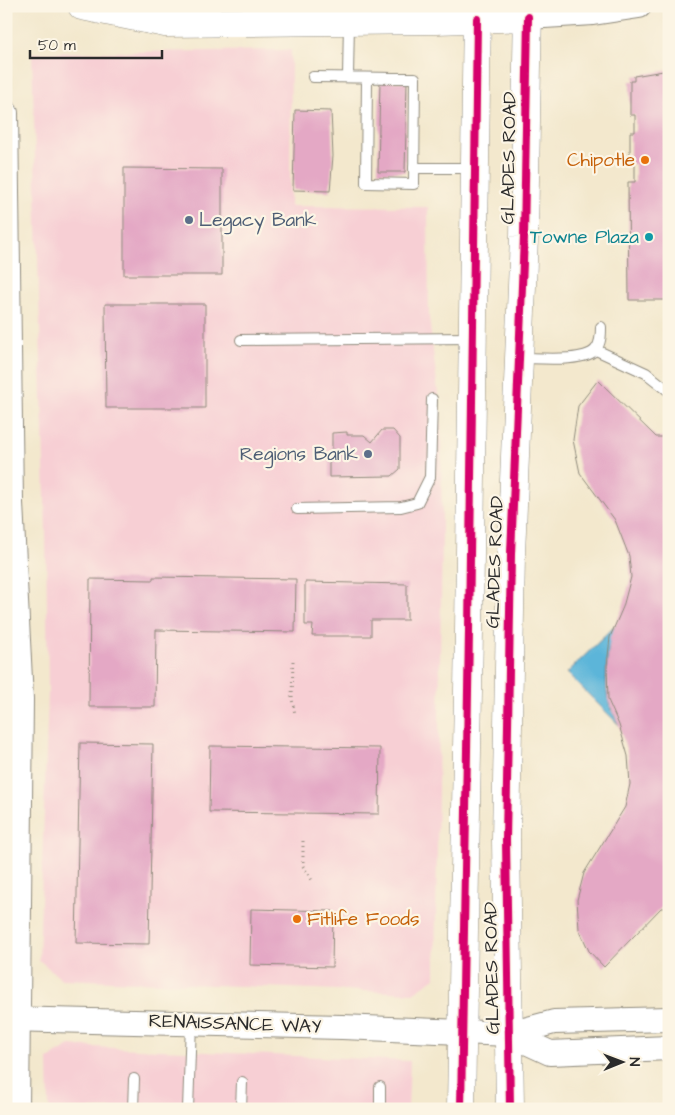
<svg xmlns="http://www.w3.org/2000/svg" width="675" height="1115" font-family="'Architects Daughter',sans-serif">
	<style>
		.built { fill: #f7cfd4 }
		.water { fill: #5cb5d9; stroke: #447082 }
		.building { fill: #e4a8c5 }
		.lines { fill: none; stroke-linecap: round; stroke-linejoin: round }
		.service-casing { stroke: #8f8a7c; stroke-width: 12 }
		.tertiary-casing { stroke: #8f8a7c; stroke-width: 26 }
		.secondary-casing { stroke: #8f8a7c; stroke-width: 29 }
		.primary-casing { stroke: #8f8a7c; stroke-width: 29 }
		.path { stroke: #8f8a7c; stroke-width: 3; stroke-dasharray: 1 4; stroke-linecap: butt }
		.service { stroke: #fff; stroke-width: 10 }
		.tertiary { stroke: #fff; stroke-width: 24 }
		.secondary { stroke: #fff; stroke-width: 28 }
		.primary { stroke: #fff; stroke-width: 28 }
		.cycleway-casing { stroke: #fcf5e5; stroke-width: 11 }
		.cycleway { stroke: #d6006c; stroke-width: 8 }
		.food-dot { fill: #e8710a; stroke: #fcf5e5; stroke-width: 2 }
		.service-dot { fill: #5c6f8a; stroke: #fcf5e5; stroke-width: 2 }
		.culture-dot { fill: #0f9aa8; stroke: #fcf5e5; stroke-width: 2 }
		.labels { text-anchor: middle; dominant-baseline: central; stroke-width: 4.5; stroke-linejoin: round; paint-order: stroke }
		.street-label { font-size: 19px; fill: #2b2b2b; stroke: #fcf5e5 }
		.food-label { font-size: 19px; fill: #c56008; stroke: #fcf5e5; text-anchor: end }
		.service-label { font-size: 19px; fill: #4e5e75; stroke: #fcf5e5; text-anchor: start }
		.culture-label { font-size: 19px; fill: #0d838f; stroke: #fcf5e5; text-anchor: end }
	</style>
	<rect width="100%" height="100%" fill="#fcf5e5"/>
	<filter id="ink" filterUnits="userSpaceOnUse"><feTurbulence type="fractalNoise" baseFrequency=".02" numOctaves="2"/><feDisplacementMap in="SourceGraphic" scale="10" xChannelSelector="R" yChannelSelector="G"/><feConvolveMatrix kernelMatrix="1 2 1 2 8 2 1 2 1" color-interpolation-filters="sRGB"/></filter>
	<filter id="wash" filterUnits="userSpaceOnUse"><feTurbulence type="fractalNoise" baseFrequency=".0096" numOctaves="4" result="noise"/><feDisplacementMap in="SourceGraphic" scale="20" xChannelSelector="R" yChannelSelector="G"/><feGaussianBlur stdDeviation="1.12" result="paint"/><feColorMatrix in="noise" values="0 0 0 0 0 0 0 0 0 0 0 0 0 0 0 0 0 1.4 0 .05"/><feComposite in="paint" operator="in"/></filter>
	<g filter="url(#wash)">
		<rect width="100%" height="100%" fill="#f3e8cd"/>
		<g class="built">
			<polygon points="291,50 290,206 428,207 429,317 441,418 442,535 435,978 413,993 61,979 39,960 48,692 46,534 32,53"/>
			<polygon points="70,1046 410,1061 408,1109 49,1109 48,1059"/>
		</g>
		<path class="water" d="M616,625C607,645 604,677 608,699C610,708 615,717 619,725L567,673Z"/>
		<g id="blocks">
			<g class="building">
				<polygon points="669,70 669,300 629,300 628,182 635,182 635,164 630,164 630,132 635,132 635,115 630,115 630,81 634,81 634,76"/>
				<polygon points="380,81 407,82 405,172 378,172"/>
				<polygon points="295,110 331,111 333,156 330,191 293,190"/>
				<polygon points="124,168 222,169 222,275 124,275"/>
				<polygon points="105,304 205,304 205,408 106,408"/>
				<polygon points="598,380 656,437 664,437 669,441 669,908 661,908 604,967 589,951 579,929 577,900 584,873 625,807 630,784 628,756 619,725 608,700 607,666 610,637 623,607 631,577 629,556 615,520 580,473 573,440 578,406"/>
				<polygon points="382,430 393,430 400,438 400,469 392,476 329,477 329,454 332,454 332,433 347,432 347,435 364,435 372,442"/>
				<polygon points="153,577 296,579 295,632 156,630 155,707 89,707 90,579 153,580"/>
				<polygon points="305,582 407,584 407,620 371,620 371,636 312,636 313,625 305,625"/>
				<polygon points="80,743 153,744 149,944 76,943"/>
				<polygon points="210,746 380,748 379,814 209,812"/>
				<polygon points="251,909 333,911 332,967 250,965"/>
			</g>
		</g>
	</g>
	<g filter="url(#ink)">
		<use href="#blocks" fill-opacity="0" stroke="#8f8a7c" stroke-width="1"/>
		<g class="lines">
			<g class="service-casing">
				<g id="service">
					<path d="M313,77C347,77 381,78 415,78L414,184L366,183L367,78"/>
					<polyline points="348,77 349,21"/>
					<polyline points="414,168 475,168"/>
					<polyline points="241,340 472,338"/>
					<polyline points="596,350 646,373 669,391"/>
					<path d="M520,358C537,358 585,363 596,349C601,343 601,334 601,327"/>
					<polyline points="297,509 401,507 417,503 430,477 432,399"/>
					<polyline points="6,722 21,723"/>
					<polyline points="133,1109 134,1079"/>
					<polyline points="188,1109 191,1023"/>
					<polyline points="241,1109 242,1082"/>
					<polyline points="380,1109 380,1087"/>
				</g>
			</g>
			<g class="tertiary-casing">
				<g id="tertiary">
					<polyline points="528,17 593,13 639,6"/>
					<polyline points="6,113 11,503 21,699 17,1109"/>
					<polyline points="6,1019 342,1027 509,1034 554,1022 669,1019"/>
					<polyline points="509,1034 550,1053 669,1048"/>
				</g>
			</g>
			<g class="secondary-casing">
				<polyline id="secondary" points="82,6 165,23 436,20 528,17"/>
			</g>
			<g class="primary-casing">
				<g id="primary">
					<polyline points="461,1109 469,631 477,6"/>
					<polyline points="510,1109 506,840 511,554 524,237 528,6"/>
				</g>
			</g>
			<g class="path">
				<polyline points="293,661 292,699 295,714"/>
				<polyline points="303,841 303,866 313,882"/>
			</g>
			<use href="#service" class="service"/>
			<use href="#tertiary" class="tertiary"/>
			<use href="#secondary" class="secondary"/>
			<use href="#primary" class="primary"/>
			<g class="cycleway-casing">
				<g id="cycleway">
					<polyline points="461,1109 469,631 477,19"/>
					<polyline points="510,1109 506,840 511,554 524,237 528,17"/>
				</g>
			</g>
			<use href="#cycleway" class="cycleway"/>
		</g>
	</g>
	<g class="food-dot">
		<circle cx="645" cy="160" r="5"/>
		<circle cx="297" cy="919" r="5"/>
	</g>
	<g class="service-dot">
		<circle cx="189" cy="220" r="5"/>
		<circle cx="368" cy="454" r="5"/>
	</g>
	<circle class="culture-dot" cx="649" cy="237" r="5"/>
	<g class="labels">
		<g class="street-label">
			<text transform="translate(509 158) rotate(-89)">GLADES ROAD</text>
			<text transform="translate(495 562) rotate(-88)">GLADES ROAD</text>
			<text transform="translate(492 968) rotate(-91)">GLADES ROAD</text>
			<text transform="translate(235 1024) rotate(2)">RENAISSANCE WAY</text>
		</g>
		<g class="food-label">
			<text x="635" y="160">Chipotle</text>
			<text x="307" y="919" text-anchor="start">Fitlife Foods</text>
		</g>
		<g class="service-label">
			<text x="199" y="220">Legacy Bank</text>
			<text x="358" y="454" text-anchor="end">Regions Bank</text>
		</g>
		<g class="culture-label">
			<text x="639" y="237">Towne Plaza</text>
		</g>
	</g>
	<rect width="675" height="1115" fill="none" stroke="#fcf5e5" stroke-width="25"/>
	<g transform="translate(622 1062) rotate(89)" stroke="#fcf5e5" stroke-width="4" paint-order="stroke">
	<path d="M0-4L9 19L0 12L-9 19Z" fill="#2b2b2b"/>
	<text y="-8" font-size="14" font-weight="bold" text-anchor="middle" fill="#2b2b2b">N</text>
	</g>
	<path d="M30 50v8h132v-8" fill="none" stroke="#2b2b2b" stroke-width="2.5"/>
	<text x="38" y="50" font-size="15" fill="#2b2b2b" stroke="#fcf5e5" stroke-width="4" paint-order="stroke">50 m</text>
</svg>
